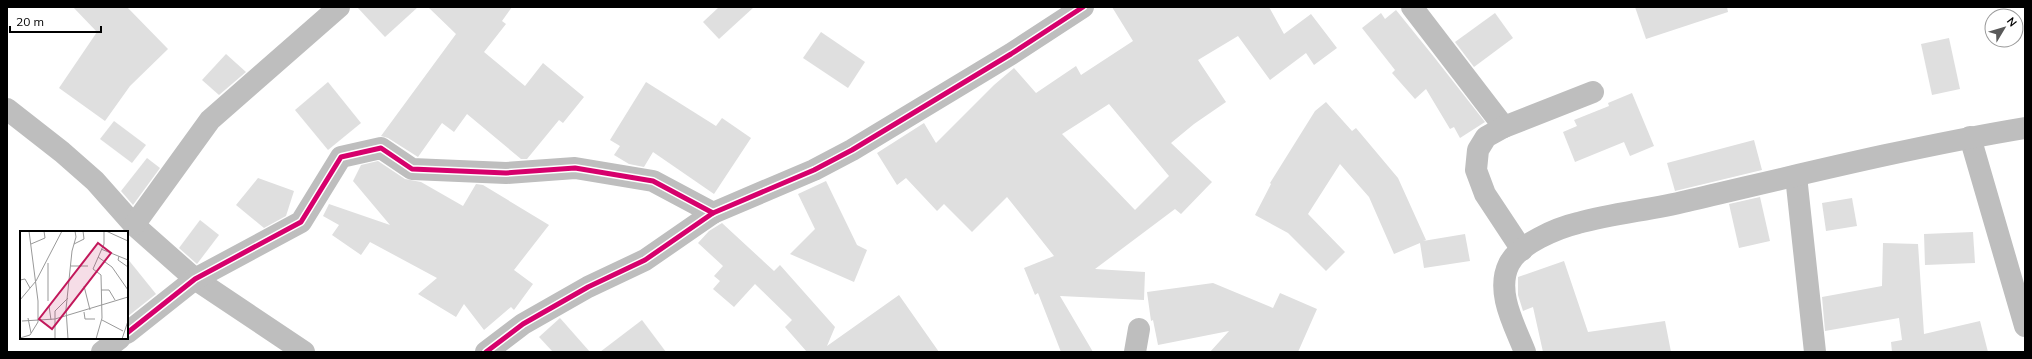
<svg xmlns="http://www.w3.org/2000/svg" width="2032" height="359" font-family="Mulish,sans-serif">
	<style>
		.building { fill: #dfdfdf; fill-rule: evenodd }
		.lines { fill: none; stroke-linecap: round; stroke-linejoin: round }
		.minor { stroke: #bebebe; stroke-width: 22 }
		.cycleway-casing { stroke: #fff; stroke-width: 8 }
		.cycleway { stroke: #d6006c; stroke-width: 5 }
		.inset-road { fill: none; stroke: #999; stroke-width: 1 }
		.view { fill: #c2185b; fill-opacity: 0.15; stroke: #c2185b; stroke-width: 2 }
		.inset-edge { fill: none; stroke: #000; stroke-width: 2 }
	</style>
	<rect width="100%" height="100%" fill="#fff"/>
	<g class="building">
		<polygon points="73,7 127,7 168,49 130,86 105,121 59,88 97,32"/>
		<polygon points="357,7 418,7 385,37"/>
		<polygon points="428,7 512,7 502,21 506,24 484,52 525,86 543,63 584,97 563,123 559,120 527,159 521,159 467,114 454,132 442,123 418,157 388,138 381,136 456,34"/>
		<polygon points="719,7 754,7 719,39 703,22"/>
		<path d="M1112,7H1269L1284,34L1311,14L1337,48L1314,65L1306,53L1270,80L1238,36L1198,60L1226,102L1194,124L1171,143L1212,182L1181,214L1175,209L1095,269L1145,272L1144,300L1060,296L1093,352H1061L1038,293L1035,295L1024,268L1054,256L1007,197L972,232L944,204L937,211L906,178L897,185L877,153L924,123L936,143L994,85L1014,68L1036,93L1076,66L1081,75L1133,41ZM1109,104L1169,176L1135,210L1062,134Z"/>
		<polygon points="1635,7 1727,7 1728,12 1646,39"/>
		<polygon points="1396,10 1434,57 1485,122 1460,138 1454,127 1450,129 1426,89 1415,99 1392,73 1395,70 1362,28 1381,13 1385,19"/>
		<polygon points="1495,13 1513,38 1474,67 1455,42"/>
		<polygon points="821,32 865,62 848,88 803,58"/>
		<polygon points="1949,38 1960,89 1932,95 1921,44"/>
		<polygon points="226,54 246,72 219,95 202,80"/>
		<polygon points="328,82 361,123 328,150 295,110"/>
		<polygon points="646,82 716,126 722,118 751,138 714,194 653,152 644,167 629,164 614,155 620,146 610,140"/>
		<polygon points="1632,93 1654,146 1630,156 1624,142 1575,162 1563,132 1577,126 1574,120 1609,106 1608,103"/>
		<polygon points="1326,102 1352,131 1356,128 1398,178 1426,240 1423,241 1465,234 1470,261 1424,268 1420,243 1394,254 1369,197 1340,164 1308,214 1345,252 1326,271 1288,233 1255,215 1271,184 1270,183 1315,111"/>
		<polygon points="114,121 146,145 132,163 100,139"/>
		<polygon points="1754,140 1762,170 1675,191 1667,163"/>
		<polygon points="147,158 160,168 133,205 121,191"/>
		<polygon points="378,161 405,179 421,182 463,206 476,184 483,185 549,225 514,270 533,284 514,310 511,307 484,330 464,304 456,317 418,294 437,278 370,242 361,255 332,235 339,225 323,216 329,204 390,225 353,181 361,165"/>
		<polygon points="258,178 294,191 286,216 264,228 236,205"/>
		<polygon points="826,181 857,245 867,250 854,282 790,254 815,229 798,194"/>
		<polygon points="1760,197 1770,241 1739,248 1729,204"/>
		<polygon points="1852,198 1857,226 1826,231 1822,203"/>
		<polygon points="200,220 219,235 197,264 179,248"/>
		<polygon points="722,223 774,271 780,265 835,327 827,346 899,295 939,352 807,352 785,327 792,320 755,284 734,307 713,289 720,281 714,276 723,266 698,243 709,231"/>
		<polygon points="1973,232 1975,263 1925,265 1924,234"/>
		<polygon points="1883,243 1918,244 1924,334 1980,321 1988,352 1892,352 1891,342 1902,340 1899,318 1825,331 1822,297 1882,286"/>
		<polygon points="127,258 156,294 127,317"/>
		<polygon points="1564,261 1588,332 1665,321 1671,352 1543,352 1533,307 1523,311 1518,295 1518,277"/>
		<polygon points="1213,283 1273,308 1280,293 1317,309 1298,352 1210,352 1229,331 1158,345 1153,320 1151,321 1147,292"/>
		<polygon points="560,318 590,352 553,352 539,337"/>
		<polygon points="642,320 666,352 600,352"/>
	</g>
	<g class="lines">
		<g class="minor">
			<polyline points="1412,7 1504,127"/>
			<polyline points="7,109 62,152 95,181 134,225 195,279 304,352"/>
			<polyline points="1970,137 2025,326"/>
			<polyline points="1796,176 1815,352"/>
			<polyline points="134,225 210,120 339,7"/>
			<polyline points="1522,250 1485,194 1476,170 1478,150 1486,137 1504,127 1593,92"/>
			<polyline points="127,333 195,279 301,222 341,157 381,148 412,169 506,173 575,168 653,181 713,213"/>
			<polyline points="102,352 120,338"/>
			<polyline points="486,352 523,324 588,287 645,260 713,213 814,170 852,150 1011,54 1083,7"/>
			<polyline points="1135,352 1139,329"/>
			<path d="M1525,352C1515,326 1495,292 1509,264C1519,244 1557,228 1578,223C1614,213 1651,210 1687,201C1799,175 1911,147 2025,128"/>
		</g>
		<g class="cycleway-casing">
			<g id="cycleway">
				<polyline points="127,333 195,279 301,222 341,157 381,148 412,169 506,173 575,168 653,181 713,213"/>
				<polyline points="486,352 523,324 588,287 645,260 713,213 814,170 852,150 1011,54 1083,7"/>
			</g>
		</g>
		<use href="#cycleway" class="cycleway"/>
	</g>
	<g transform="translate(20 231)">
		<rect width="108" height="108" fill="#fff"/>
		<path class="inset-road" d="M86,0L108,10M11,13L25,7L24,0M54,13L64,8L63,0M81,18L108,29M99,25L98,29L108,36M78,26L92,36L108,59M28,32V70M51,35H68M0,49L5,48L10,57M64,55L70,79M81,59H89L95,69M0,69L16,50L42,0M29,75L31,89M64,81L65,88H75M8,87L11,102M82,89L103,100M2,90L35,88L108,66M0,107L10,104L18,91V70L9,0M35,108V80L48,67M48,108L46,78L52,20L56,6L55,0M76,108L82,87L81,44L73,38L84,13V0M102,108L108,90"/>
		<path class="view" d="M78,12L91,22L32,98L19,88Z"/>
		<rect width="108" height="108" class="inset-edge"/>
	</g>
	<rect width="2032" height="359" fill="none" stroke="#000000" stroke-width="16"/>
	<g transform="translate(2004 28) rotate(52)"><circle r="19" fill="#ffffff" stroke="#999999"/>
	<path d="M0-3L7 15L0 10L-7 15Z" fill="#595959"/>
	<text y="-6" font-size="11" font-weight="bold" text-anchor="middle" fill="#000000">N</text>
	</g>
	<path d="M10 26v6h91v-6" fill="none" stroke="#000000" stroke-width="2"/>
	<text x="16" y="26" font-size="12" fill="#000000" stroke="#ffffff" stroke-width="3" paint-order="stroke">20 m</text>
</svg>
